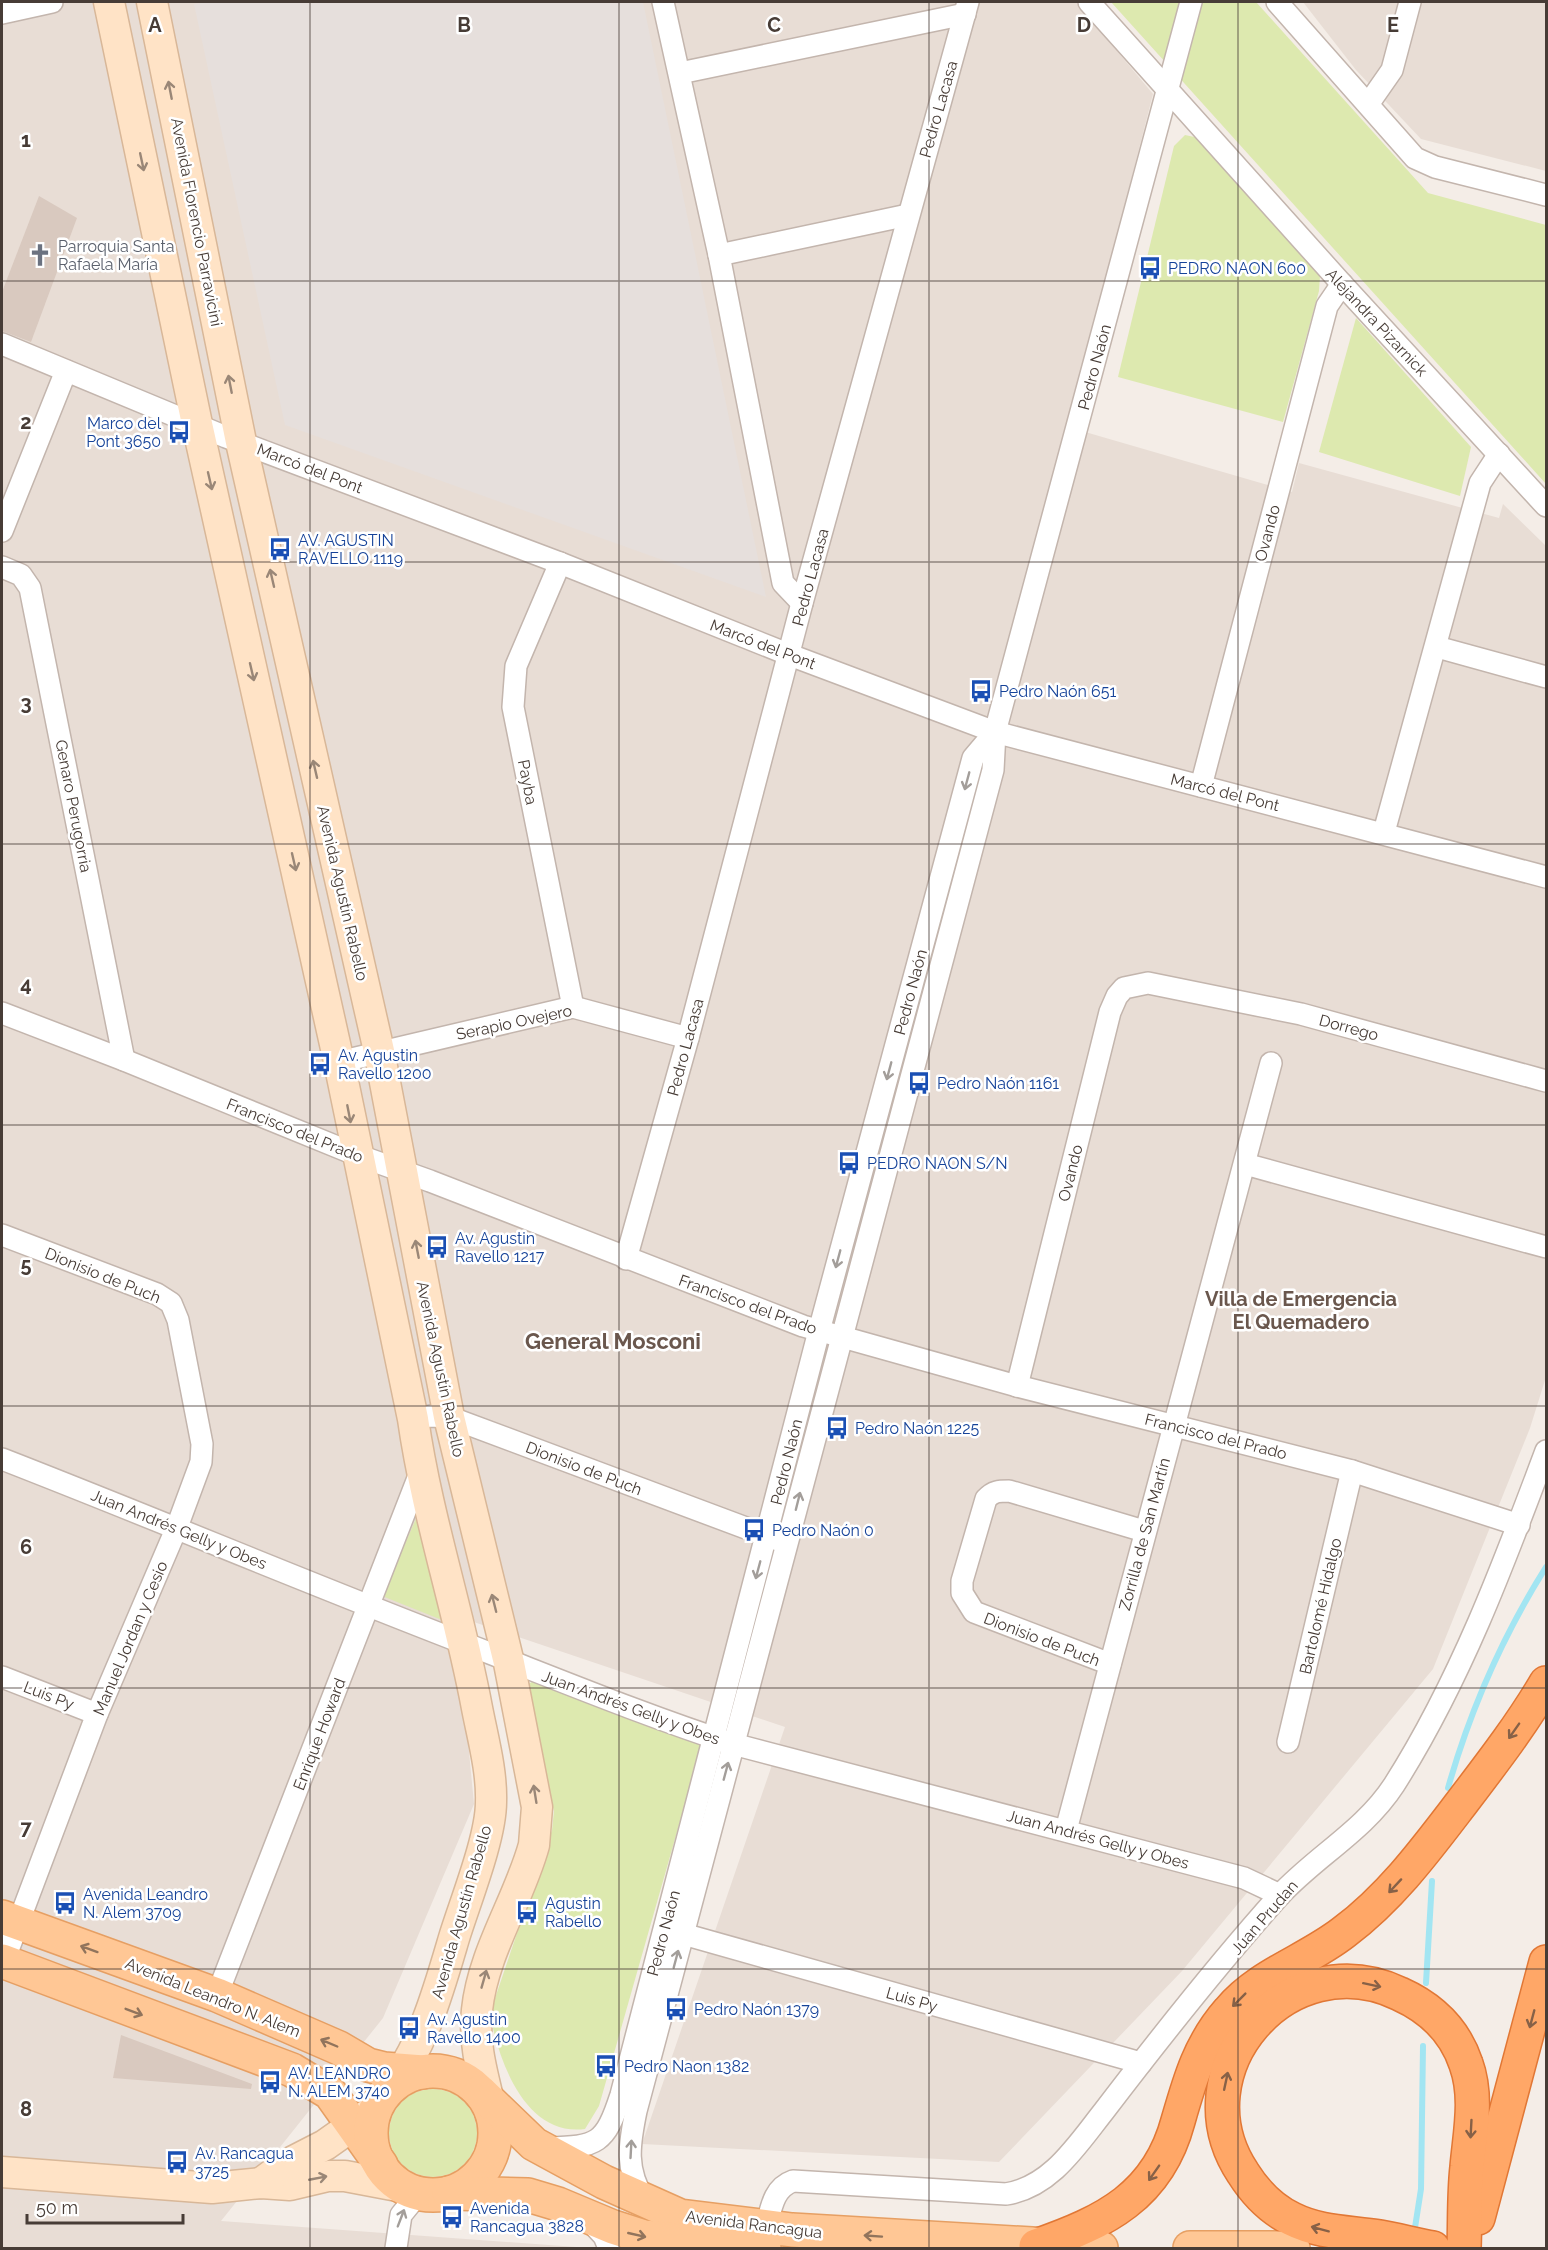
<svg xmlns="http://www.w3.org/2000/svg" width="1548" height="2250" font-family="Raleway,sans-serif">
<rect width="100%" height="100%" fill="#f4ede7"/>
<g fill="#e8ddd5">
<polygon points="2,2 1076,2 1153,94 1068,427 1292,492 1299,463 1499,518 1503,504 1546,546 1546,1377 1530,1428 1433,1669 1182,1971 999,2162 642,2144 785,1727 456,1616 474,1804 383,2018 221,2221 590,2248 2,2248"/>
<polygon points="1303,2 1546,2 1546,171 1421,139 1356,70"/>
</g>
<polygon fill="#e6dfdc" points="208,2 643,2 766,597 285,425 194,4"/>
<g fill="#dde9af">
<polygon points="1111,2 1256,2 1428,193 1546,225 1546,484"/>
<polygon points="1185,135 1199,138 1320,276 1319,291 1283,422 1118,377 1174,146"/>
<polygon points="1356,318 1471,447 1460,496 1319,452"/>
<polygon points="422,1505 447,1622 382,1596"/>
<path d="M534 1681 702 1744 599 2106 585 2129C525 2137 498 2060 490 2013L552 1830 554 1811 521 1692 526 1685Z"/>
<circle cx="433" cy="2133" r="44"/>
</g>
<g fill="none" stroke-linecap="round" stroke-linejoin="round">
<g stroke="#a2e5f2" stroke-width="6">
<path d="M1448 1788C1471 1707 1502 1637 1546 1567"/>
<polyline points="1426,1983 1432,1881"/>
<polyline points="1414,2234 1421,2189 1423,2046"/>
</g>
</g>
<g fill="#d9c9bf">
<polygon points="39,196 77,218 31,342 2,331 2,292"/>
<polygon points="121,2035 252,2084 251,2089 113,2078"/>
</g>
<g fill="none" stroke-linecap="round" stroke-linejoin="round">
<g stroke="#c3b5ad" stroke-width="24">
<g id="street">
<polyline points="663,2 719,255 783,583 802,603"/>
<polyline points="1089,2 1342,284 1546,506"/>
<polyline points="1277,2 1415,158 1435,167 1546,195"/>
<polyline points="2,13 52,2"/>
<polyline points="680,73 965,14"/>
<polyline points="1369,103 1392,70 1410,2"/>
<polyline points="719,255 908,215"/>
<polyline points="2,344 226,437 560,563 790,655 995,732 1546,877"/>
<polyline points="2,531 66,371"/>
<polyline points="560,563 516,666 513,707 573,1007"/>
<polyline points="2,567 21,575 30,588 124,1060"/>
<polyline points="1437,647 1546,677"/>
<polyline points="1201,786 1327,306 1342,284"/>
<polyline points="1384,832 1480,483 1499,454"/>
<polyline points="2,1013 124,1060 357,1155 430,1181 803,1326 1017,1386 1352,1471 1519,1525"/>
<polyline points="339,1062 573,1007 688,1038"/>
<polyline points="1245,1164 1546,1247"/>
<polyline points="2,1235 157,1294 171,1303 178,1320 202,1444 201,1462 177,1527 97,1714 2,1966"/>
<polyline points="626,1259 688,1038 802,603 968,2"/>
<polyline points="1017,1386 1110,1012 1117,996 1124,988 1148,983 1301,1014 1546,1081"/>
<polyline points="413,1419 431,1416 449,1417 778,1540"/>
<path d="M2 1459C164 1522 324 1590 487 1652 569 1684 650 1717 733 1744L1244 1878 1280 1895"/>
<path d="M1110 1664 974 1612 962 1593V1581L986 1499C993 1491 999 1491 1009 1491L1144 1531"/>
<polyline points="2,1677 97,1714"/>
<polyline points="1288,1742 1352,1471"/>
<polyline points="1066,1830 1271,1063"/>
<polyline points="683,1934 1141,2063"/>
<polyline points="217,1995 420,1473"/>
<path d="M547 2148C598 2147 605 2144 621 2095L819 1331 973 758 995 732"/>
<path d="M644 2200C625 2169 629 2145 636 2111L993 770 995 732 1191 2"/>
<polyline points="589,2220 604,2236 609,2248"/>
<path d="M766 2228C771 2209 773 2188 793 2181L1006 2194C1051 2187 1077 2145 1104 2111 1159 2039 1218 1964 1279 1896 1316 1856 1364 1831 1394 1785 1460 1681 1503 1566 1546 1451"/>
<polyline points="396,2248 401,2215 419,2193"/>
</g>
</g>
<g stroke="#d8b798" stroke-width="33">
<g id="secondary">
<path d="M109 2 197 424 339 1062 413 1419C427 1517 459 1611 477 1708 483 1739 492 1771 491 1802 491 1838 465 1902 454 1938 438 1992 424 2043 391 2088"/>
<path d="M152 2 241 442 379 1051 449 1417 509 1663 537 1807 534 1845C519 1900 483 1952 477 2010 473 2046 484 2079 492 2114"/>
<polyline points="2,2172 212,2188 261,2183 290,2185 328,2176 345,2176 403,2187"/>
<polyline points="261,2183 284,2166 325,2145 376,2109"/>
</g>
</g>
<g stroke="#e69f63" stroke-width="36">
<g id="primary">
<polyline points="2,1917 217,1995 339,2048 368,2065 384,2069 423,2072"/>
<polyline points="2,1961 292,2070 330,2093 381,2165"/>
<circle cx="433" cy="2133" r="62"/>
<polyline points="480,2092 534,2144 604,2182 680,2216 792,2230 1101,2248"/>
<polyline points="449,2193 528,2195 558,2204 613,2227 644,2237 764,2248"/>
<polyline points="1190,2248 1293,2248"/>
</g>
</g>
<g stroke="#e17735" stroke-width="36">
<g id="highway">
<polyline points="1478,2218 1546,1962"/>
<path d="M1036 2246C1105 2222 1158 2196 1178 2121 1190 2079 1200 2044 1229 2011 1260 1974 1307 1961 1344 1932 1392 1896 1427 1848 1463 1801 1492 1763 1522 1724 1546 1683"/>
<path d="M1433 2248C1415 2245 1398 2240 1380 2237 1349 2232 1320 2233 1292 2219 1271 2209 1255 2192 1243 2173 1175 2071 1288 1940 1400 1994 1431 2008 1455 2031 1466 2064 1478 2097 1470 2133 1467 2167 1464 2194 1465 2221 1464 2248"/>
</g>
</g>
<use href="#street" stroke="#fff" stroke-width="21"/>
<use href="#secondary" stroke="#ffe3c6" stroke-width="30"/>
<use href="#primary" stroke="#ffc795" stroke-width="33"/>
<use href="#highway" stroke="#ffa767" stroke-width="33"/>
</g>
<defs><path id="oneway-shaft" d="M-6 0H5M1.5-3L5.5 0L1.5 3" fill="none" stroke-width="1.6" stroke-linecap="round" stroke-linejoin="round" transform="scale(1.5)"/></defs>
<g stroke="#9a8777">
<use href="#oneway-shaft" transform="translate(170 90) rotate(-101)"/>
<use href="#oneway-shaft" transform="translate(142 162) rotate(78)"/>
<use href="#oneway-shaft" transform="translate(230 384) rotate(-101)"/>
<use href="#oneway-shaft" transform="translate(210 481) rotate(77)"/>
<use href="#oneway-shaft" transform="translate(272 578) rotate(-103)"/>
<use href="#oneway-shaft" transform="translate(252 672) rotate(77)"/>
<use href="#oneway-shaft" transform="translate(315 769) rotate(-103)"/>
<use href="#oneway-shaft" transform="translate(294 862) rotate(77)"/>
<use href="#oneway-shaft" transform="translate(349 1114) rotate(79)"/>
<use href="#oneway-shaft" transform="translate(417 1249) rotate(-101)"/>
<use href="#oneway-shaft" transform="translate(494 1603) rotate(-104)"/>
<use href="#oneway-shaft" transform="translate(535 1794) rotate(-99)"/>
<use href="#oneway-shaft" transform="translate(484 1979) rotate(-74)"/>
<use href="#oneway-shaft" transform="translate(318 2178) rotate(-11)"/>
</g>
<g stroke="#a39e9a">
<use href="#oneway-shaft" transform="translate(967 781) rotate(105)"/>
<use href="#oneway-shaft" transform="translate(889 1071) rotate(105)"/>
<use href="#oneway-shaft" transform="translate(838 1259) rotate(105)"/>
<use href="#oneway-shaft" transform="translate(798 1501) rotate(-76)"/>
<use href="#oneway-shaft" transform="translate(758 1570) rotate(105)"/>
<use href="#oneway-shaft" transform="translate(726 1771) rotate(-75)"/>
<use href="#oneway-shaft" transform="translate(676 1959) rotate(-75)"/>
<use href="#oneway-shaft" transform="translate(631 2149) rotate(-87)"/>
<use href="#oneway-shaft" transform="translate(401 2218) rotate(-69)"/>
</g>
<g stroke="#876147">
<use href="#oneway-shaft" transform="translate(1514 1731) rotate(125)"/>
<use href="#oneway-shaft" transform="translate(1395 1886) rotate(133)"/>
<use href="#oneway-shaft" transform="translate(1372 1985) rotate(12)"/>
<use href="#oneway-shaft" transform="translate(1239 2000) rotate(135)"/>
<use href="#oneway-shaft" transform="translate(1532 2019) rotate(105)"/>
<use href="#oneway-shaft" transform="translate(1226 2081) rotate(-78)"/>
<use href="#oneway-shaft" transform="translate(1471 2129) rotate(93)"/>
<use href="#oneway-shaft" transform="translate(1154 2173) rotate(125)"/>
<use href="#oneway-shaft" transform="translate(1320 2229) rotate(-165)"/>
</g>
<g stroke="#91745c">
<use href="#oneway-shaft" transform="translate(89 1949) rotate(-160)"/>
<use href="#oneway-shaft" transform="translate(134 2012) rotate(21)"/>
<use href="#oneway-shaft" transform="translate(329 2043) rotate(-157)"/>
<use href="#oneway-shaft" transform="translate(637 2235) rotate(13)"/>
<use href="#oneway-shaft" transform="translate(873 2236) rotate(-176)"/>
</g>
<path fill="none" stroke="#473c36" stroke-width="1.5" stroke-opacity="0.55" d="M310 2V2248M619 2V2248M929 2V2248M1238 2V2248M2 281H1546M2 562H1546M2 844H1546M2 1125H1546M2 1406H1546M2 1688H1546M2 1969H1546"/>
<defs>
<g id="church-bare" transform="scale(1.8)"><path d="M-1.2-6h2.4v3.5h3.3v2.4h-3.3V6h-2.4V-.1h-3.3v-2.4h3.3Z" fill="#6b7280" stroke="#fff" stroke-width="2.5" paint-order="stroke"/></g>
<g id="bus-bare" transform="scale(1.8)"><path d="M-5-6H5V4H4V6H2V4H-2V6H-4V4H-5ZM-3.5-4V0h7V-4ZM-3.5 1.2v1.5H-2V1.2ZM2 1.2v1.5H3.5V1.2Z" fill="#1a4fb4" stroke="#fff" stroke-width="2.5" paint-order="stroke"/></g>
</defs>
<g fill-rule="evenodd">
<use href="#church-bare" x="40" y="255"/>
<use href="#bus-bare" x="1150" y="268"/>
<use href="#bus-bare" x="179" y="432"/>
<use href="#bus-bare" x="280" y="549"/>
<use href="#bus-bare" x="981" y="691"/>
<use href="#bus-bare" x="320" y="1064"/>
<use href="#bus-bare" x="919" y="1083"/>
<use href="#bus-bare" x="849" y="1163"/>
<use href="#bus-bare" x="437" y="1247"/>
<use href="#bus-bare" x="837" y="1428"/>
<use href="#bus-bare" x="754" y="1530"/>
<use href="#bus-bare" x="65" y="1903"/>
<use href="#bus-bare" x="527" y="1912"/>
<use href="#bus-bare" x="676" y="2009"/>
<use href="#bus-bare" x="409" y="2028"/>
<use href="#bus-bare" x="606" y="2066"/>
<use href="#bus-bare" x="270" y="2082"/>
<use href="#bus-bare" x="177" y="2162"/>
<use href="#bus-bare" x="452" y="2217"/>
</g>
<g text-anchor="middle" stroke-width="5" stroke-linejoin="round" paint-order="stroke">
<g font-size="16" fill="#473c36" stroke="#fff">
<text transform="translate(938 109) rotate(-74)" y="6">Pedro Lacasa</text>
<text transform="translate(197 222) rotate(79)" y="6">Avenida Florencio Parravicini</text>
<text transform="translate(1377 322) rotate(47)" y="6">Alejandra Pizarnick</text>
<text transform="translate(1094 367) rotate(-75)" y="6">Pedro Naón</text>
<text transform="translate(310 468) rotate(21)" y="6">Marcó del Pont</text>
<text transform="translate(1267 533) rotate(-75)" y="6">Ovando</text>
<text transform="translate(810 577) rotate(-75)" y="6">Pedro Lacasa</text>
<text transform="translate(763 644) rotate(21)" y="6">Marcó del Pont</text>
<text transform="translate(528 782) rotate(79)" y="6">Payba</text>
<text transform="translate(1225 792) rotate(14)" y="6">Marcó del Pont</text>
<text transform="translate(74 806) rotate(79)" y="6">Genaro Perugorria</text>
<text transform="translate(343 893) rotate(77)" y="6">Avenida Agustín Rabello</text>
<text transform="translate(910 992) rotate(-75)" y="6">Pedro Naón</text>
<text transform="translate(514 1022) rotate(-12)" y="6">Serapio Ovejero</text>
<text transform="translate(1349 1027) rotate(15)" y="6">Dorrego</text>
<text transform="translate(685 1047) rotate(-75)" y="6">Pedro Lacasa</text>
<text transform="translate(295 1130) rotate(22)" y="6">Francisco del Prado</text>
<text transform="translate(1070 1173) rotate(-76)" y="6">Ovando</text>
<text transform="translate(103 1275) rotate(22)" y="6">Dionisio de Puch</text>
<text transform="translate(748 1304) rotate(20)" y="6">Francisco del Prado</text>
<text transform="translate(441 1369) rotate(78)" y="6">Avenida Agustín Rabello</text>
<text transform="translate(1216 1436) rotate(14)" y="6">Francisco del Prado</text>
<text transform="translate(786 1462) rotate(-76)" y="6">Pedro Naón</text>
<text transform="translate(584 1468) rotate(21)" y="6">Dionisio de Puch</text>
<text transform="translate(179 1529) rotate(22)" y="6">Juan Andrés Gelly y Obes</text>
<text transform="translate(1144 1534) rotate(-75)" y="6">Zorrilla de San Martín</text>
<text transform="translate(1320 1606) rotate(-77)" y="6">Bartolomé Hidalgo</text>
<text transform="translate(130 1638) rotate(-67)" y="6">Manuel Jordan y Cesio</text>
<text transform="translate(1042 1639) rotate(21)" y="6">Dionisio de Puch</text>
<text transform="translate(49 1695) rotate(21)" y="6">Luis Py</text>
<text transform="translate(631 1707) rotate(20)" y="6">Juan Andrés Gelly y Obes</text>
<text transform="translate(319 1734) rotate(-69)" y="6">Enrique Howard</text>
<text transform="translate(1098 1839) rotate(15)" y="6">Juan Andrés Gelly y Obes</text>
<text transform="translate(461 1912) rotate(-74)" y="6">Avenida Agustín Rabello</text>
<text transform="translate(1264 1917) rotate(-49)" y="6">Juan Prudan</text>
<text transform="translate(663 1933) rotate(-75)" y="6">Pedro Naón</text>
<text transform="translate(213 1997) rotate(22)" y="6">Avenida Leandro N. Alem</text>
<text transform="translate(912 1999) rotate(16)" y="6">Luis Py</text>
<text transform="translate(754 2224) rotate(7)" y="6">Avenida Rancagua</text>
</g>
<g font-size="16" fill="#5b616d" stroke="#fff" text-anchor="start">
<text x="58" y="252">Parroquia Santa<tspan x="58" dy="18">Rafaela María</tspan></text>
</g>
<g font-size="16" fill="#164399" stroke="#fff" text-anchor="start">
<text x="1168" y="274">PEDRO NAON 600</text>
<text x="161" y="429" text-anchor="end">Marco del<tspan x="161" dy="18">Pont 3650</tspan></text>
<text x="298" y="546">AV. AGUSTIN<tspan x="298" dy="18">RAVELLO 1119</tspan></text>
<text x="999" y="697">Pedro Naón 651</text>
<text x="338" y="1061">Av. Agustin<tspan x="338" dy="18">Ravello 1200</tspan></text>
<text x="937" y="1089">Pedro Naón 1161</text>
<text x="867" y="1169">PEDRO NAON S/N</text>
<text x="455" y="1244">Av. Agustin<tspan x="455" dy="18">Ravello 1217</tspan></text>
<text x="855" y="1434">Pedro Naón 1225</text>
<text x="772" y="1536">Pedro Naón 0</text>
<text x="83" y="1900">Avenida Leandro<tspan x="83" dy="18">N. Alem 3709</tspan></text>
<text x="545" y="1909">Agustin<tspan x="545" dy="18">Rabello</tspan></text>
<text x="694" y="2015">Pedro Naón 1379</text>
<text x="427" y="2025">Av. Agustin<tspan x="427" dy="18">Ravello 1400</tspan></text>
<text x="624" y="2072">Pedro Naon 1382</text>
<text x="288" y="2079">AV. LEANDRO<tspan x="288" dy="18">N. ALEM 3740</tspan></text>
<text x="195" y="2159">Av. Rancagua<tspan x="195" dy="18">3725</tspan></text>
<text x="470" y="2214">Avenida<tspan x="470" dy="18">Rancagua 3828</tspan></text>
</g>
<g font-size="20" font-weight="bold" fill="#6a574d" stroke="#fff">
<text x="1301" y="1306">Villa de Emergencia<tspan x="1301" dy="23">El Quemadero</tspan></text>
</g>
<g font-size="22" font-weight="bold" fill="#6a574d" stroke="#fff">
<text x="613" y="1349">General Mosconi</text>
</g>
</g>
<g font-size="20" text-anchor="middle" font-weight="bold" fill="#473c36" stroke="#fff" stroke-width="5" stroke-linejoin="round" paint-order="stroke">
<text x="155" y="32">A</text>
<text x="464" y="32">B</text>
<text x="774" y="32">C</text>
<text x="1084" y="32">D</text>
<text x="1393" y="32">E</text>
<text x="26" y="147">1</text>
<text x="26" y="429">2</text>
<text x="26" y="710">3</text>
<text x="26" y="991">4</text>
<text x="26" y="1272">5</text>
<text x="26" y="1554">6</text>
<text x="26" y="1835">7</text>
<text x="26" y="2116">8</text>
</g>
<rect width="1548" height="2250" fill="none" stroke="#473c36" stroke-width="6"/>
<path d="M27 2214v9h156v-9" fill="none" stroke="#473c36" stroke-width="3"/>
<text x="36" y="2214" font-size="18" fill="#473c36" stroke="#ffffff" stroke-width="4.5" paint-order="stroke">50 m</text>
</svg>
